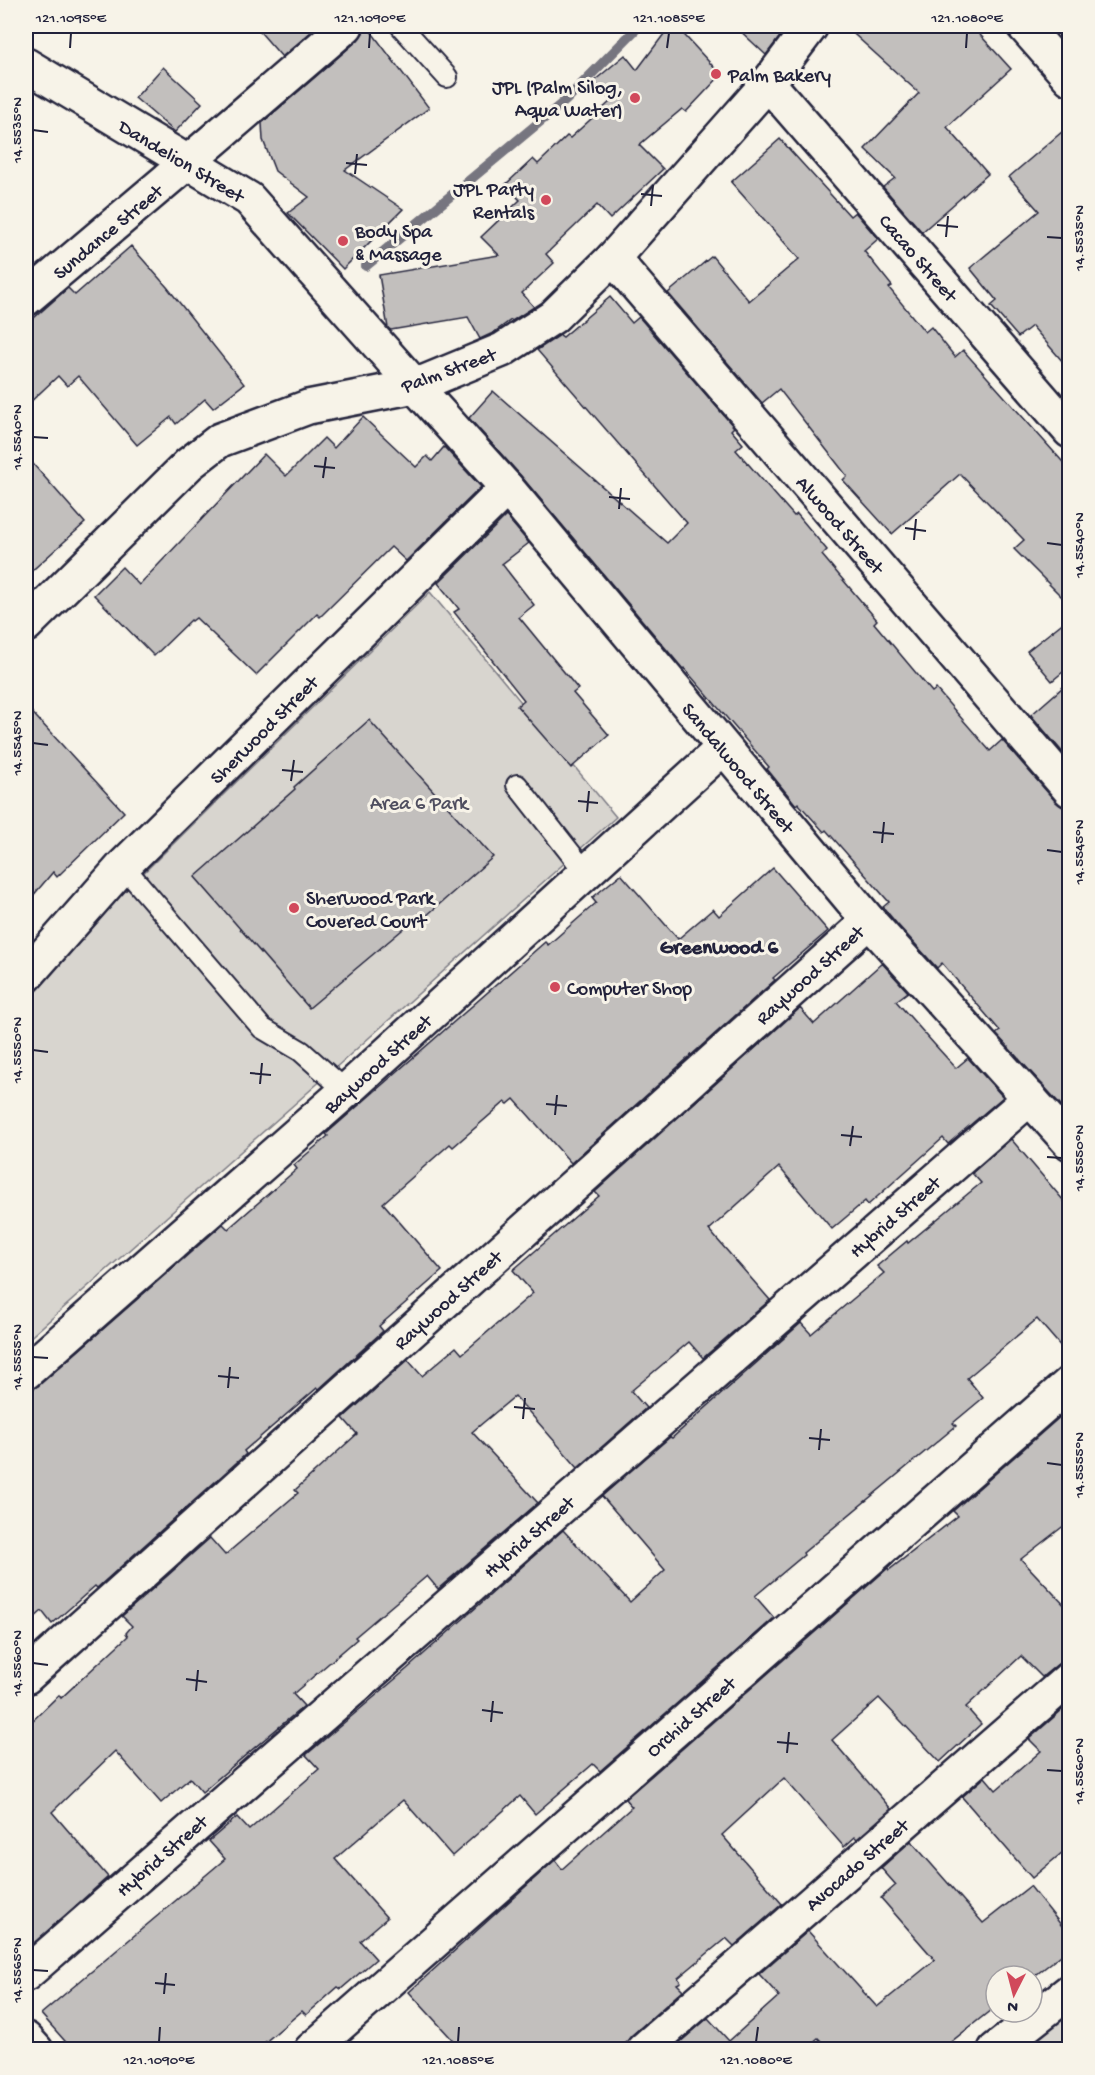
<svg xmlns="http://www.w3.org/2000/svg" width="1095" height="2075" font-family="'Gochi Hand',sans-serif">
<rect width="100%" height="100%" fill="#f7f3e8"/>
<filter id="ink" filterUnits="userSpaceOnUse"><feTurbulence type="fractalNoise" baseFrequency=".0167" numOctaves="2"/><feDisplacementMap in="SourceGraphic" scale="12" xChannelSelector="R" yChannelSelector="G"/><feConvolveMatrix kernelMatrix="1 2 1 2 8 2 1 2 1" color-interpolation-filters="sRGB"/></filter>
<g filter="url(#ink)">
<g fill="#d8d5cf" stroke="#7d7c85" stroke-width="1.5">
<polygon points="430,592 616,817 324,1078 26,1341 26,1004 117,899"/>
<polygon points="1069,2007 1069,2049 1015,2049"/>
</g>
<g fill="none" stroke-linecap="round" stroke-linejoin="round">
<polyline stroke="#76747f" stroke-width="10" points="366,266 565,101 639,26"/>
</g>
<g fill="#c2bfbd" stroke="#22223b" stroke-width="1.5">
<polygon points="255,26 318,26 282,57"/>
<polygon points="364,26 367,26 429,108 345,170 403,209 343,269 288,213 309,197 275,171 263,140 262,123 358,40 363,33"/>
<polygon points="670,26 676,26 721,75 686,112 682,109 639,145 663,169 610,219 597,205 546,254 554,263 522,293 534,307 512,321 511,320 493,333 480,339 468,317 391,330 388,328 379,275 499,255 481,237 520,200 505,185 533,159 538,164 567,136 570,138 611,101 594,81 625,55 637,70"/>
<polygon points="735,26 788,26 766,55"/>
<polygon points="845,26 972,26 1011,69 947,127 988,174 922,232 883,187 895,178 865,149 919,93"/>
<polygon points="163,67 202,103 175,132 135,98"/>
<polygon points="1070,125 1070,370 1032,326 1018,337 991,306 997,301 970,268 1039,211 1009,177"/>
<polygon points="780,139 850,216 855,212 878,239 864,251 892,286 889,288 925,332 931,327 955,357 963,350 1070,470 1070,605 1014,549 1024,540 960,474 892,534 843,480 847,476 779,389 762,403 668,293 712,256 749,301 799,259 731,182"/>
<polygon points="131,246 167,287 244,384 213,408 205,399 176,424 171,417 137,445 78,376 67,386 58,376 26,406 26,325 68,288 75,295"/>
<polygon points="610,297 632,323 639,317 734,427 731,430 743,444 736,450 794,516 797,514 827,550 822,555 877,620 874,623 932,692 936,689 990,751 1002,740 1056,802 1063,807 1070,808 1070,1115 996,1034 1000,1031 942,963 937,968 897,924 883,907 889,902 826,830 824,832 798,803 796,805 767,769 769,767 684,668 683,669 521,476 469,418 493,391 667,543 687,523 537,350 560,335 563,337"/>
<polygon points="363,417 416,467 427,456 432,461 444,447 481,487 406,561 391,547 320,617 317,614 256,675 196,618 192,621 191,620 154,656 94,595 122,567 139,585 264,454 286,476 324,438 334,448"/>
<polygon points="26,456 85,523 26,576"/>
<polygon points="506,516 529,543 502,564 534,605 519,617 578,689 573,693 609,735 571,768 517,706 524,700 454,612 459,609 438,583"/>
<polygon points="1070,617 1070,666 1052,681 1027,651"/>
<polygon points="1070,681 1070,761 1031,715"/>
<polygon points="26,706 124,812 57,877 53,872 26,904"/>
<polygon points="369,720 493,857 417,924 414,920 309,1008 195,877 295,789 294,787"/>
<polygon points="773,868 828,931 773,978 775,980 571,1163 514,1099 508,1104 505,1102 453,1147 450,1144 383,1203 442,1271 379,1326 383,1331 318,1390 317,1388 244,1451 246,1454 97,1588 95,1586 52,1624 42,1611 26,1625 26,1390 38,1386 223,1224 228,1229 297,1169 294,1165 328,1136 326,1134 545,942 548,945 596,903 592,898 621,874 678,939 713,909 719,916"/>
<polygon points="882,963 908,992 896,1001 935,1045 956,1068 968,1058 1003,1097 948,1144 943,1138 868,1205 865,1201 832,1229 779,1167 709,1230 770,1300 703,1358 689,1342 631,1391 646,1408 578,1468 515,1396 472,1432 538,1503 438,1589 427,1576 355,1637 357,1639 293,1694 304,1706 202,1792 190,1778 161,1803 115,1751 52,1812 108,1877 26,1950 26,1727 59,1695 61,1698 128,1636 126,1633 132,1626 122,1616 210,1538 225,1555 298,1493 295,1490 357,1434 343,1418 408,1360 422,1376 456,1347 462,1354 533,1293 513,1270 599,1196 595,1192 800,1008 814,1024"/>
<polygon points="1011,1139 1070,1208 1070,1357 1037,1319 967,1378 983,1398 953,1423 956,1426 803,1553 804,1555 755,1596 774,1618 600,1771 593,1764 535,1814 520,1796 452,1856 403,1800 335,1859 387,1918 360,1941 376,1959 341,1989 338,1987 306,2015 302,2011 257,2049 72,2049 41,2014 225,1859 209,1841 237,1817 249,1830 319,1769 306,1755 407,1669 563,1530 630,1602 665,1570 602,1496 670,1437 672,1438 801,1323 811,1334 884,1273 877,1266 907,1241 908,1243 981,1183 972,1173"/>
<polygon points="1070,1408 1070,1521 1021,1559 1070,1611 1070,1660 1058,1664 1042,1677 1021,1656 966,1707 981,1724 940,1762 879,1698 832,1740 891,1809 857,1839 855,1837 844,1847 784,1778 722,1835 782,1904 734,1946 726,1938 678,1978 681,1982 677,1984 683,1990 631,2036 626,2043 625,2049 461,2049 409,1992 555,1860 562,1869 632,1807 625,1799 888,1568 889,1570 958,1516 953,1511"/>
<polygon points="1070,1703 1070,1846 1032,1878 962,1797 985,1777 996,1790 1041,1751 1029,1739"/>
<polygon points="911,1841 983,1923 1030,1886 1070,1936 1070,1948 1032,1978 1032,1976 996,1976 996,2006 942,2049 829,2049 818,2038 805,2049 672,2049 708,2018 729,2041 779,1996 759,1974 808,1931 877,2007 935,1960 881,1898 896,1885 881,1868"/>
</g>
<g fill="none" stroke-linecap="round" stroke-linejoin="round">
<g stroke="#22223b" stroke-width="24">
<g id="lane">
<polyline points="401,26 447,77"/>
<polyline points="517,785 586,873"/>
<polyline points="123,866 262,1028 301,1051 346,1091"/>
</g>
</g>
<g stroke="#22223b" stroke-width="38">
<g id="street">
<polyline points="1024,26 1070,78"/>
<polyline points="768,83 1070,431"/>
<polyline points="613,258 1070,790"/>
<polyline points="26,299 188,162 346,26"/>
<polyline points="26,625 189,464 220,440 308,407 415,386 507,488 869,921 1070,1143"/>
<polyline points="26,976 123,866 507,488"/>
<polyline points="26,1372 346,1091 723,748"/>
<polyline points="26,1677 869,921"/>
<polyline points="26,1974 1030,1098"/>
<polyline points="26,2039 36,2050"/>
<polyline points="311,2050 1070,1383"/>
<polyline points="643,2050 1070,1678"/>
<polyline points="995,2050 1070,1991"/>
</g>
</g>
<g stroke="#22223b" stroke-width="38">
<polyline id="secondary" points="26,65 249,199 415,386 502,350 553,317 613,258 768,83 811,26"/>
</g>
<use href="#lane" stroke="#f7f3e8" stroke-width="20"/>
<use href="#street" stroke="#f7f3e8" stroke-width="33"/>
<use href="#secondary" stroke="#f7f3e8" stroke-width="33"/>
</g>
</g>
<path fill="none" stroke="#22223b" stroke-width="2" d="M70 48 71 33M369 48 370 33M667 48 669 33M966 48 967 33M33 130 48 132M346 163 367 165M355 174 357 154M641 194 662 196M651 206 653 185M937 225 958 227M946 237 948 216M1047 237 1062 238M33 437 48 438M314 466 335 468M323 478 326 457M609 497 630 499M619 509 621 488M905 528 926 531M914 540 916 519M1047 543 1062 545M33 743 48 745M282 770 303 772M291 781 294 760M578 801 598 803M587 812 589 791M873 832 894 834M882 843 884 822M1047 850 1062 852M33 1050 48 1052M250 1073 271 1075M260 1084 262 1063M546 1104 567 1106M555 1115 557 1095M841 1135 862 1137M850 1146 853 1126M1047 1157 1062 1158M33 1357 48 1358M218 1376 239 1378M228 1388 230 1367M514 1407 535 1409M523 1419 525 1398M809 1438 830 1440M819 1450 821 1429M1047 1463 1062 1465M33 1663 48 1665M186 1679 207 1682M196 1691 198 1670M482 1710 503 1713M491 1722 493 1701M777 1742 798 1744M787 1753 789 1732M1047 1770 1062 1771M33 1970 48 1971M155 1983 175 1985M164 1994 166 1973M159 2042 160 2027M458 2042 459 2027M756 2042 758 2027"/>
<g fill="#d1495b" stroke="#f7f3e8" stroke-width="2">
<circle cx="716" cy="74" r="6"/>
<circle cx="635" cy="98" r="6"/>
<circle cx="546" cy="200" r="6"/>
<circle cx="343" cy="241" r="6"/>
<circle cx="294" cy="908" r="6"/>
<circle cx="555" cy="987" r="6"/>
</g>
<g text-anchor="middle" stroke-width="6" stroke-linejoin="round" paint-order="stroke">
<g font-size="20" fill="#22223b" stroke="#f7f3e8" text-anchor="start">
<text x="728" y="81">Palm Bakery</text>
<text x="623" y="93" text-anchor="end">JPL (Palm Silog,<tspan x="623" dy="23">Aqua Water)</tspan></text>
<text x="534" y="195" text-anchor="end">JPL Party<tspan x="534" dy="23">Rentals</tspan></text>
<text x="355" y="237">Body Spa<tspan x="355" dy="23">&amp; Massage</tspan></text>
<text x="306" y="904">Sherwood Park<tspan x="306" dy="23">Covered Court</tspan></text>
<text x="567" y="994">Computer Shop</text>
</g>
<g font-size="20" fill="#22223b" stroke="#f7f3e8">
<text transform="translate(182 160) rotate(31)" y="7">Dandelion Street</text>
<text transform="translate(107 231) rotate(-40)" y="7">Sundance Street</text>
<text transform="translate(919 257) rotate(49)" y="7">Cacao Street</text>
<text transform="translate(448 369) rotate(-20)" y="7">Palm Street</text>
<text transform="translate(841 524) rotate(49)" y="7">Alwood Street</text>
<text transform="translate(263 729) rotate(-45)" y="7">Sherwood Street</text>
<text transform="translate(739 767) rotate(50)" y="7">Sandalwood Street</text>
<text transform="translate(809 974) rotate(-42)" y="7">Raywood Street</text>
<text transform="translate(377 1063) rotate(-42)" y="7">Baywood Street</text>
<text transform="translate(894 1216) rotate(-41)" y="7">Hybrid Street</text>
<text transform="translate(447 1299) rotate(-42)" y="7">Raywood Street</text>
<text transform="translate(528 1536) rotate(-41)" y="7">Hybrid Street</text>
<text transform="translate(690 1716) rotate(-41)" y="7">Orchid Street</text>
<text transform="translate(161 1855) rotate(-41)" y="7">Hybrid Street</text>
<text transform="translate(856 1864) rotate(-41)" y="7">Avocado Street</text>
</g>
<g font-size="20" fill="#504f60" stroke="#f7f3e8">
<text x="419" y="809">Area 6 Park</text>
</g>
<g font-size="21" font-weight="bold" fill="#22223b" stroke="#f7f3e8">
<text x="719" y="953">Greenwood 6</text>
</g>
</g>
<rect width="1095" height="2075" fill="none" stroke="#f7f3e8" stroke-width="66"/>
<g transform="translate(1014 1994) rotate(186)"><circle r="28" fill="#f7f3e8" stroke="#a29fa3" stroke-width="1.5"/>
<path d="M0-4.5L10 22L0 15L-10 22Z" fill="#d1495b"/>
<text y="-9" font-size="16" font-weight="bold" text-anchor="middle" fill="#22223b">N</text>
</g>
<rect x="33" y="33" width="1029" height="2009" fill="none" stroke="#22223b" stroke-width="2"/>
<g font-size="15" text-anchor="middle" fill="#22223b">
<text x="71" y="22">121.1095°E</text>
<text x="370" y="22">121.1090°E</text>
<text x="669" y="22">121.1085°E</text>
<text x="967" y="22">121.1080°E</text>
<text transform="translate(16 130) rotate(-90)" y="5">14.5535°N</text>
<text transform="translate(1078 238) rotate(-90)" y="5">14.5535°N</text>
<text transform="translate(16 437) rotate(-90)" y="5">14.5540°N</text>
<text transform="translate(1078 545) rotate(-90)" y="5">14.5540°N</text>
<text transform="translate(16 743) rotate(-90)" y="5">14.5545°N</text>
<text transform="translate(1078 852) rotate(-90)" y="5">14.5545°N</text>
<text transform="translate(16 1050) rotate(-90)" y="5">14.5550°N</text>
<text transform="translate(1078 1158) rotate(-90)" y="5">14.5550°N</text>
<text transform="translate(16 1357) rotate(-90)" y="5">14.5555°N</text>
<text transform="translate(1078 1465) rotate(-90)" y="5">14.5555°N</text>
<text transform="translate(16 1663) rotate(-90)" y="5">14.5560°N</text>
<text transform="translate(1078 1771) rotate(-90)" y="5">14.5560°N</text>
<text transform="translate(16 1970) rotate(-90)" y="5">14.5565°N</text>
<text x="159" y="2064">121.1090°E</text>
<text x="458" y="2064">121.1085°E</text>
<text x="756" y="2064">121.1080°E</text>
</g>
</svg>
